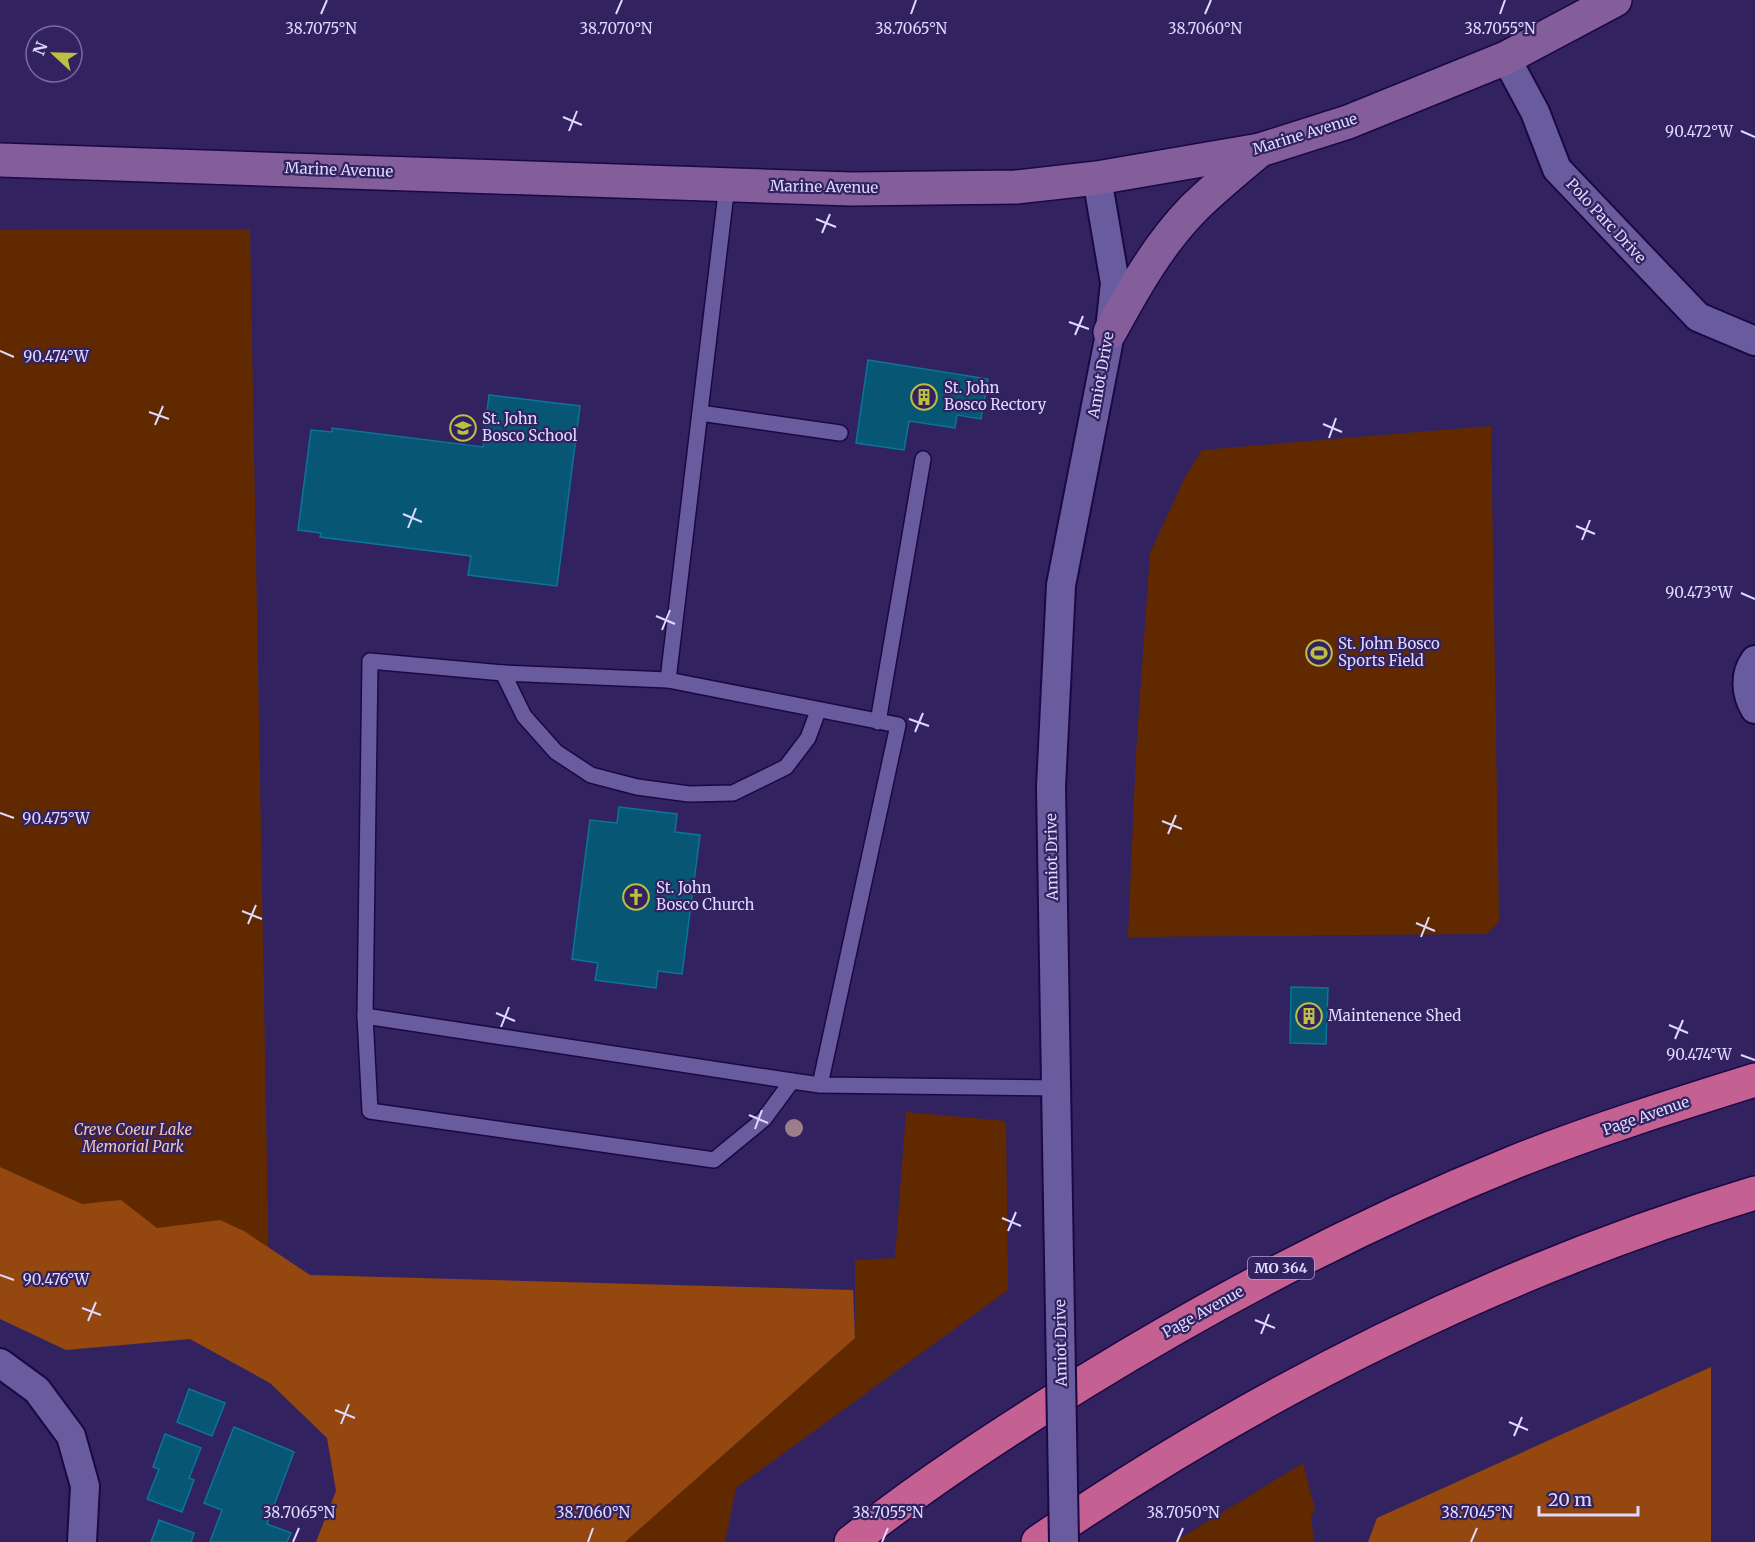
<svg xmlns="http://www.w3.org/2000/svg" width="1755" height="1542" font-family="Merriweather,serif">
<rect width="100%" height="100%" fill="#322360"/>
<g fill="#612900">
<polygon points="250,229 269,1275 0,1269 0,230"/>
<polygon points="1491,426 1499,922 1487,934 1128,937 1136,753 1150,553 1185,477 1202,450"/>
<polygon points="906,1112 1006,1121 1008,1290 736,1488 725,1542 625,1542 855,1338 855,1260 895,1258"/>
<polygon points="1303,1463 1315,1509 1311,1517 1314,1542 1174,1542"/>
</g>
<g fill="#94470f">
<polygon points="0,1167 82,1204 121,1200 157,1228 220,1220 244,1231 310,1275 853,1290 855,1338 625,1542 316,1542 336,1491 327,1438 270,1383 190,1339 66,1350 0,1319"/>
<polygon points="1711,1367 1711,1542 1368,1542 1377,1518"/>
</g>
<g fill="#075673" stroke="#0a759b" stroke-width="1.5">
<polygon points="868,360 988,379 981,419 957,415 955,428 909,421 904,450 856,443"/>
<polygon points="489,395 580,406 557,586 468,575 471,556 320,537 321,533 298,530 311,430 332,432 332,428 483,447"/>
<polygon points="619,807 677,814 675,832 700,835 682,974 658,971 656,988 595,980 598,963 572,959 590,820 617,823"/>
<polygon points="1291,987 1328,988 1326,1044 1290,1043"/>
<polygon points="189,1389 225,1403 212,1436 177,1422"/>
<polygon points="234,1427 294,1452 267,1524 291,1533 287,1542 210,1542 222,1510 204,1503"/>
<polygon points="165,1434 201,1448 189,1478 194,1480 182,1512 147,1499 159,1469 153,1467"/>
<polygon points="159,1520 194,1533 191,1542 151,1542"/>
</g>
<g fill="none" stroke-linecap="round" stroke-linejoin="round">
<g stroke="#1b0743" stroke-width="18">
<g id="lane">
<polyline points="727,185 668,680 898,725 820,1085 1057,1088"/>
<polyline points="700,413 840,433"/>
<polyline points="503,673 370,661 365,1016 370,1111 714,1160 764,1119 792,1081 820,1085"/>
<polyline points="668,680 503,673 524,716 556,752 591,775 637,787 689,794 733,793 786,767 808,738 818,711"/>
<polyline points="878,722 923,459"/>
<polyline points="365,1016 792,1081"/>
</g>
</g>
<g stroke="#1b0743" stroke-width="32">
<g id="street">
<polyline points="1506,58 1535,112 1557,169 1698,317 1755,341"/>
<path d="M1755 660C1744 675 1746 694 1755 709"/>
<polyline points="1059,1261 1051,787 1061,585 1109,339 1115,283 1097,178"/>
<polyline points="0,1363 37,1390 71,1436 85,1486 82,1542"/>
</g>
</g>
<g stroke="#1b0743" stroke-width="36">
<g id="secondary">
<polyline points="0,160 851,189 1016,187 1097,178 1260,150 1348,122 1506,58 1615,0"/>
<path d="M1110 332C1134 288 1158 245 1193 209 1214 188 1238 169 1260 150"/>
</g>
</g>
<g stroke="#1b0743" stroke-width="36">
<g id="highway">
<path d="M851 1542C925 1483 1004 1432 1084 1382 1222 1297 1366 1222 1517 1161 1595 1130 1675 1105 1755 1080"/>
<path d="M1038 1542C1257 1392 1500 1270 1755 1193"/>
</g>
</g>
<use href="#lane" stroke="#685c9e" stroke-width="15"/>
<use href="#street" stroke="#685c9e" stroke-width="28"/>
<use href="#secondary" stroke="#845d9b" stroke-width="33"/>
<use href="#highway" stroke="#c56093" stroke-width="33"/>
<g stroke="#1b0743" stroke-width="32" stroke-linecap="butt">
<polyline id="street-bridge" points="1059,1261 1064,1542"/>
</g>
<use href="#street-bridge" stroke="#685c9e" stroke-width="28"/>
</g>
<circle fill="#9c7d8b" cx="794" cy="1128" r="9"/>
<path fill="none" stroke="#ddd9ff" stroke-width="2" d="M321 14 327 0M616 14 622 0M911 14 916 0M1205 14 1211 0M1500 14 1505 0M563 117 582 125M569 131 577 111M1741 131 1755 137M816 219 836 227M822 233 830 214M1069 322 1089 329M1075 335 1083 316M0 351 14 357M149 412 169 419M1323 424 1342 432M155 425 163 406M1329 438 1336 418M403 514 422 522M1576 526 1595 534M408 528 416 508M1582 540 1590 520M1741 593 1755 599M656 616 675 624M662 630 670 610M909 719 929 726M915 732 923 713M0 813 14 818M1162 821 1182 829M1168 834 1176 815M242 911 262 919M1416 923 1435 931M248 924 256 905M1421 937 1429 917M496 1013 515 1021M1669 1025 1688 1033M501 1027 509 1007M1675 1039 1683 1020M1741 1055 1755 1060M749 1115 768 1123M755 1129 762 1110M1002 1218 1021 1226M1008 1231 1016 1212M0 1275 14 1280M82 1308 101 1315M1255 1320 1275 1328M88 1321 96 1302M1261 1334 1269 1314M335 1410 355 1418M1509 1422 1528 1430M341 1424 349 1404M1514 1436 1522 1417M293 1542 299 1528M588 1542 593 1528M882 1542 888 1528M1177 1542 1183 1528M1471 1542 1477 1528"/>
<defs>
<g id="building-ring" transform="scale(1.35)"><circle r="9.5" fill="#322360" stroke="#bdbf43" stroke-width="1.5"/><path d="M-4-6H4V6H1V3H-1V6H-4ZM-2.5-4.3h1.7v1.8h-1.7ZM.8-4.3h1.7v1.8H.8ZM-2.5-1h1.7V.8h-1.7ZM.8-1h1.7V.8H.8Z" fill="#bdbf43"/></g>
<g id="school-ring" transform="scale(1.35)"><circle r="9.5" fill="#322360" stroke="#bdbf43" stroke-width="1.5"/><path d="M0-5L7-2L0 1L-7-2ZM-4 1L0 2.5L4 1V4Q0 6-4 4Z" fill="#bdbf43"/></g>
<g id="stadium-ring" transform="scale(1.35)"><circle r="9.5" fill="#322360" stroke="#bdbf43" stroke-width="1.5"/><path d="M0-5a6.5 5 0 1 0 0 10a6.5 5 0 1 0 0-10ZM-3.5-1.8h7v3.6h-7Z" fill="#bdbf43"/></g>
<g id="church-ring" transform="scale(1.35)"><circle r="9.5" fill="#322360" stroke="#bdbf43" stroke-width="1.5"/><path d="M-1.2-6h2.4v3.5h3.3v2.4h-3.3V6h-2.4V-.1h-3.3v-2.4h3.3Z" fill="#bdbf43"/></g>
</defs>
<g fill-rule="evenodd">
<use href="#building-ring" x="924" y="397"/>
<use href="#school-ring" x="463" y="428"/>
<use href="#stadium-ring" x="1319" y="653"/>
<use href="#church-ring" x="636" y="897"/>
<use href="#building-ring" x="1309" y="1016"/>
</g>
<g text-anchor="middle" stroke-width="4.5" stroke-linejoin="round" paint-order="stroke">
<rect fill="#322360" stroke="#aaa2cf" stroke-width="1.5" x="1248" y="1257" width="66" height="22" rx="4.5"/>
<g font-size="14" font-weight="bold" fill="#ddd9ff">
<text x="1281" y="1273">MO 364</text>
</g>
<g font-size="15" fill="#ddd9ff" stroke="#322360">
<text transform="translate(1305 134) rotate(-17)" y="5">Marine Avenue</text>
<text transform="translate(339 170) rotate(2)" y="5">Marine Avenue</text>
<text transform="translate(824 187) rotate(1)" y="5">Marine Avenue</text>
<text transform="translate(1606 221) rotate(47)" y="5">Polo Parc Drive</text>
<text transform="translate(1101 375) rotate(-80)" y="5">Amiot Drive</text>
<text transform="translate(1052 857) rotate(-91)" y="5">Amiot Drive</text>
<text transform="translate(1646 1116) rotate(-19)" y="5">Page Avenue</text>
<text transform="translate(1203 1312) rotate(-29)" y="5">Page Avenue</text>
<text transform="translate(1061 1343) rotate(-91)" y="5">Amiot Drive</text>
</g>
<g font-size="15" fill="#ddd9ff" stroke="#322360" text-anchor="start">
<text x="944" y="393">St. John<tspan x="944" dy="17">Bosco Rectory</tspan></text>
<text x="482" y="424">St. John<tspan x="482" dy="17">Bosco School</tspan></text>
<text x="1338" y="649">St. John Bosco<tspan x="1338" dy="17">Sports Field</tspan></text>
<text x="656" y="893">St. John<tspan x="656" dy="17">Bosco Church</tspan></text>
<text x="1328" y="1021">Maintenence Shed</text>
</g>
<g font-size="15" font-style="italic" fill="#f2c6ae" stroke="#322360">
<text x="133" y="1135">Creve Coeur Lake<tspan x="133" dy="17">Memorial Park</tspan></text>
</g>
</g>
<g font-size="15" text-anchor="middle" fill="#ddd9ff" stroke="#322360" stroke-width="4.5" stroke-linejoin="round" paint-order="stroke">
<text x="321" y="34">38.7075°N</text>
<text x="616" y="34">38.7070°N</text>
<text x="911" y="34">38.7065°N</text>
<text x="1205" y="34">38.7060°N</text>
<text x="1500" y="34">38.7055°N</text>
<text x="1699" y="137">90.472°W</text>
<text x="56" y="362">90.474°W</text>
<text x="1699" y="598">90.473°W</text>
<text x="56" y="824">90.475°W</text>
<text x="1699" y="1060">90.474°W</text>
<text x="56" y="1285">90.476°W</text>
<text x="299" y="1518">38.7065°N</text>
<text x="593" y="1518">38.7060°N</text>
<text x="888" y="1518">38.7055°N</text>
<text x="1183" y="1518">38.7050°N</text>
<text x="1477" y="1518">38.7045°N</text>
</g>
<g transform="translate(54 54) rotate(292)"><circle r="28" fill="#322360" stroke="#766ca0" stroke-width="1.5"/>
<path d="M0-4.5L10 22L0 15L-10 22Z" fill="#bdbf43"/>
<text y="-9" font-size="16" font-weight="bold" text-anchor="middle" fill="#ddd9ff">N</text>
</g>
<path d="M1539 1506v9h99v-9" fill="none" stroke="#ddd9ff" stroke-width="3"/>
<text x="1548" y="1506" font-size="18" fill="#ddd9ff" stroke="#322360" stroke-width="4.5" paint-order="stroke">20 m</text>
</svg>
